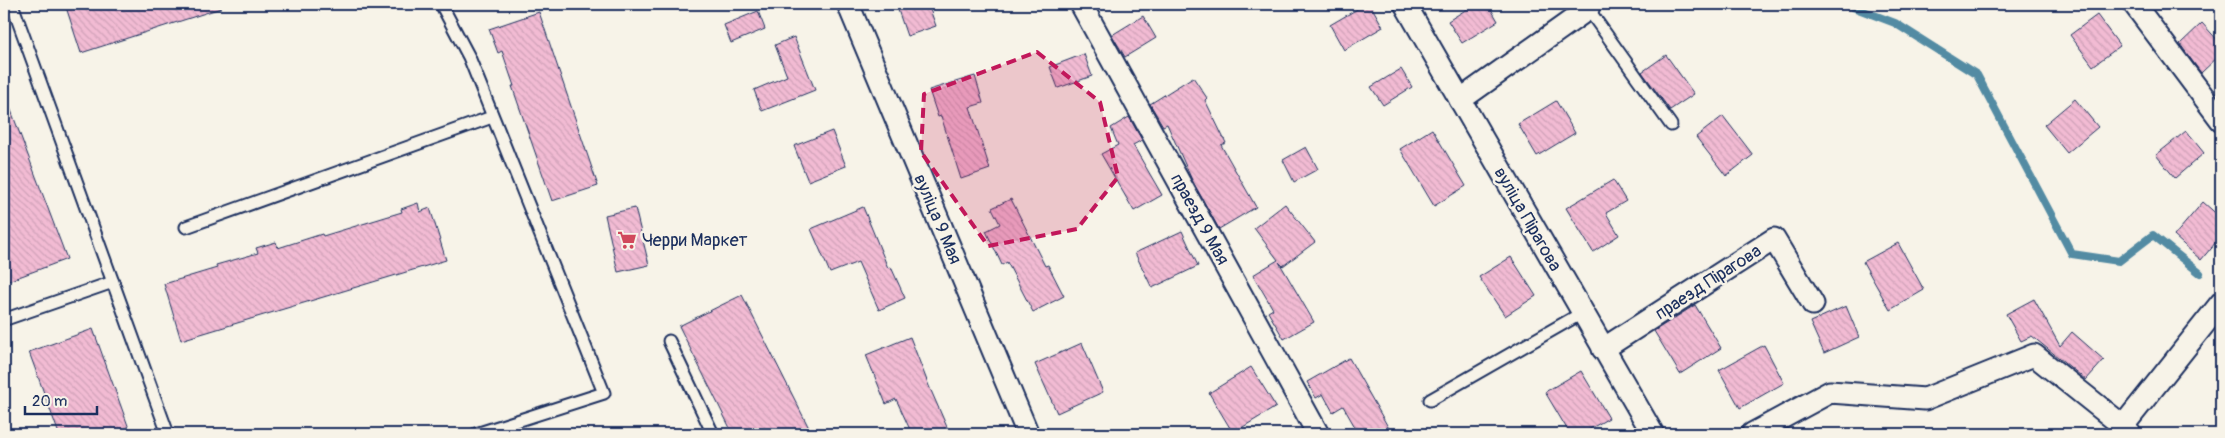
<svg xmlns="http://www.w3.org/2000/svg" width="2225" height="438" font-family="Pangolin,sans-serif">
<defs>
<pattern id="building-back-hatch" width="6" height="6" patternUnits="userSpaceOnUse" patternTransform="scale(1.25)"><rect width="6" height="6" fill="#f2bbd3"/><path d="M-1 5l2 2M0 0l6 6M5-1l2 2" fill="none" stroke="#cfa1b8"/></pattern>
</defs>
<rect width="100%" height="100%" fill="#f7f3e8"/>
<filter id="ink" filterUnits="userSpaceOnUse"><feTurbulence type="fractalNoise" baseFrequency=".02" numOctaves="2"/><feDisplacementMap in="SourceGraphic" scale="10" xChannelSelector="R" yChannelSelector="G"/><feConvolveMatrix kernelMatrix="1 2 1 2 8 2 1 2 1" color-interpolation-filters="sRGB"/></filter>
<g filter="url(#ink)">
<g fill="none" stroke-linecap="round" stroke-linejoin="round">
<polyline stroke="#538ba3" stroke-width="8" points="1845,4 1895,23 1977,75 2072,254 2119,261 2153,235 2200,273"/>
</g>
<g fill="url(#building-back-hatch)" stroke="#1b2f5e">
<polygon points="65,4 220,4 221,8 81,53"/>
<polygon points="896,4 928,4 936,26 907,36"/>
<polygon points="1366,4 1370,4 1383,27 1344,50 1330,25"/>
<polygon points="1475,4 1488,4 1498,21 1462,43 1448,21"/>
<polygon points="758,11 765,29 731,43 724,25"/>
<polygon points="539,12 598,186 552,201 512,86 514,86 502,51 498,53 489,29"/>
<polygon points="2097,15 2120,46 2093,66 2070,35"/>
<polygon points="1143,16 1156,38 1125,57 1112,35"/>
<polygon points="2202,23 2221,44 2221,54 2201,73 2180,44"/>
<polygon points="794,37 815,90 762,111 754,90 787,76 775,45"/>
<polygon points="1084,54 1092,76 1058,88 1050,67"/>
<polygon points="1666,55 1694,94 1670,110 1642,72"/>
<polygon points="1401,69 1412,87 1383,105 1371,87"/>
<polygon points="975,76 983,103 970,107 990,169 961,179 941,116 938,117 929,90"/>
<polygon points="1193,77 1207,98 1205,100 1226,143 1221,145 1256,207 1219,229 1192,180 1167,124 1163,126 1150,104"/>
<polygon points="4,97 6,97 67,259 8,281 4,269"/>
<polygon points="2075,99 2098,127 2067,153 2044,125"/>
<polygon points="1556,101 1575,133 1537,156 1518,124"/>
<polygon points="1723,116 1753,155 1726,176 1696,137"/>
<polygon points="1129,117 1142,140 1133,145 1162,195 1134,211 1101,154 1118,145 1111,128"/>
<polygon points="1432,129 1466,186 1434,206 1400,149"/>
<polygon points="832,131 846,166 808,181 794,146"/>
<polygon points="2186,131 2204,153 2175,178 2156,155"/>
<polygon points="1306,147 1318,169 1294,182 1283,160"/>
<polygon points="1613,180 1626,201 1606,213 1619,235 1593,252 1566,208"/>
<polygon points="1011,199 1045,266 1048,265 1064,296 1033,312 1007,262 1002,265 986,231 1000,224 992,208"/>
<polygon points="2203,202 2221,218 2221,236 2201,260 2174,236"/>
<polygon points="418,203 420,212 430,208 446,260 181,340 164,284 217,268 216,265 258,253 256,248 276,242 278,248 322,234 323,236 402,212 401,209"/>
<polygon points="1285,204 1315,242 1283,266 1279,262 1314,322 1284,339 1268,312 1273,309 1253,275 1278,260 1254,228"/>
<polygon points="863,207 888,268 891,267 905,298 879,310 858,262 830,273 811,229"/>
<polygon points="635,208 649,265 618,272 605,215"/>
<polygon points="1182,231 1198,266 1152,288 1135,253"/>
<polygon points="1898,243 1924,290 1890,310 1863,262"/>
<polygon points="1511,257 1536,296 1505,316 1479,277"/>
<polygon points="742,295 812,434 733,434 679,326"/>
<polygon points="2034,299 2060,346 2072,332 2104,360 2086,380 2032,336 2021,341 2006,314"/>
<polygon points="1695,305 1721,348 1680,374 1654,331"/>
<polygon points="1846,306 1859,337 1824,353 1810,322"/>
<polygon points="93,329 131,434 59,434 29,352"/>
<polygon points="910,337 929,386 950,434 912,434 896,399 886,404 866,355"/>
<polygon points="1082,343 1103,392 1057,413 1035,364"/>
<polygon points="1764,345 1784,383 1740,408 1719,370"/>
<polygon points="1349,358 1392,434 1359,434 1343,406 1333,412 1323,394 1316,398 1307,382"/>
<polygon points="1251,367 1276,407 1233,433 1209,393"/>
<polygon points="1581,371 1609,418 1581,434 1570,434 1545,392"/>
</g>
<g fill="none" stroke-linecap="round" stroke-linejoin="round">
<g stroke="#1b2f5e" stroke-width="15">
<g id="service">
<polyline points="12,4 168,434"/>
<polyline points="441,4 469,57 604,393 476,434"/>
<polyline points="1588,9 1671,125"/>
<polyline points="186,227 492,117"/>
<polyline points="6,319 113,282"/>
<polyline points="669,341 713,434"/>
<polyline points="1430,400 1582,313"/>
</g>
</g>
<g stroke="#1b2f5e" stroke-width="25">
<g id="minor">
<polyline points="848,4 1028,434"/>
<polyline points="1081,4 1318,434"/>
<polyline points="1405,4 1653,434"/>
<polyline points="2134,4 2221,120"/>
<polyline points="1460,100 1588,9 1585,4"/>
<polyline points="1603,349 1774,239 1813,304"/>
<polyline points="2123,426 2221,303"/>
<polyline points="1752,434 1830,392 1925,399 2034,355 2123,426 2130,434"/>
</g>
</g>
<use href="#service" stroke="#f7f3e8" stroke-width="11"/>
<use href="#minor" stroke="#f7f3e8" stroke-width="21"/>
</g>
</g>
<path fill="#c2185b" fill-opacity="0.2" stroke="#c2185b" stroke-width="4" stroke-dasharray="10 6" stroke-linejoin="round" d="M1037 52 1100 102 1118 177 1077 229 988 246 921 152 924 94Z"/>
<defs>
<g id="supermarket-bare" transform="scale(1.5)"><path d="M-6-5.5h2.5l.6 2H6L4.5 2H-2.5L-4.4-4H-6ZM-1.5 3.2a1.3 1.3 0 1 0 .1 0ZM3 3.2a1.3 1.3 0 1 0 .1 0Z" fill="#d1495b" stroke="#f7f3e8" stroke-width="2.5" paint-order="stroke"/></g>
</defs>
<g fill-rule="evenodd">
<use href="#supermarket-bare" x="627" y="240"/>
</g>
<g text-anchor="middle" stroke-width="5" stroke-linejoin="round" paint-order="stroke">
<g font-size="18" fill="#1b2f5e" stroke="#f7f3e8">
<text transform="translate(938 219) rotate(67)" y="6">вуліца 9 Мая</text>
<text transform="translate(1200 219) rotate(61)" y="6">праезд 9 Мая</text>
<text transform="translate(1528 219) rotate(60)" y="6">вуліца Пірагова</text>
<text transform="translate(1708 282) rotate(-33)" y="6">праезд Пірагова</text>
</g>
<g font-size="18" fill="#1b2f5e" stroke="#f7f3e8" text-anchor="start">
<text x="642" y="246">Черри Маркет</text>
</g>
</g>
<rect width="2225" height="438" fill="none" stroke="#f7f3e8" stroke-width="20"/>
<rect x="10" y="10" width="2205" height="418" fill="none" stroke="#1b2f5e" stroke-width="2" filter="url(#ink)"/>
<path d="M25 406v8h72v-8" fill="none" stroke="#1b2f5e" stroke-width="2.5"/>
<text x="32" y="406" font-size="15" fill="#1b2f5e" stroke="#f7f3e8" stroke-width="4" paint-order="stroke">20 m</text>
</svg>
